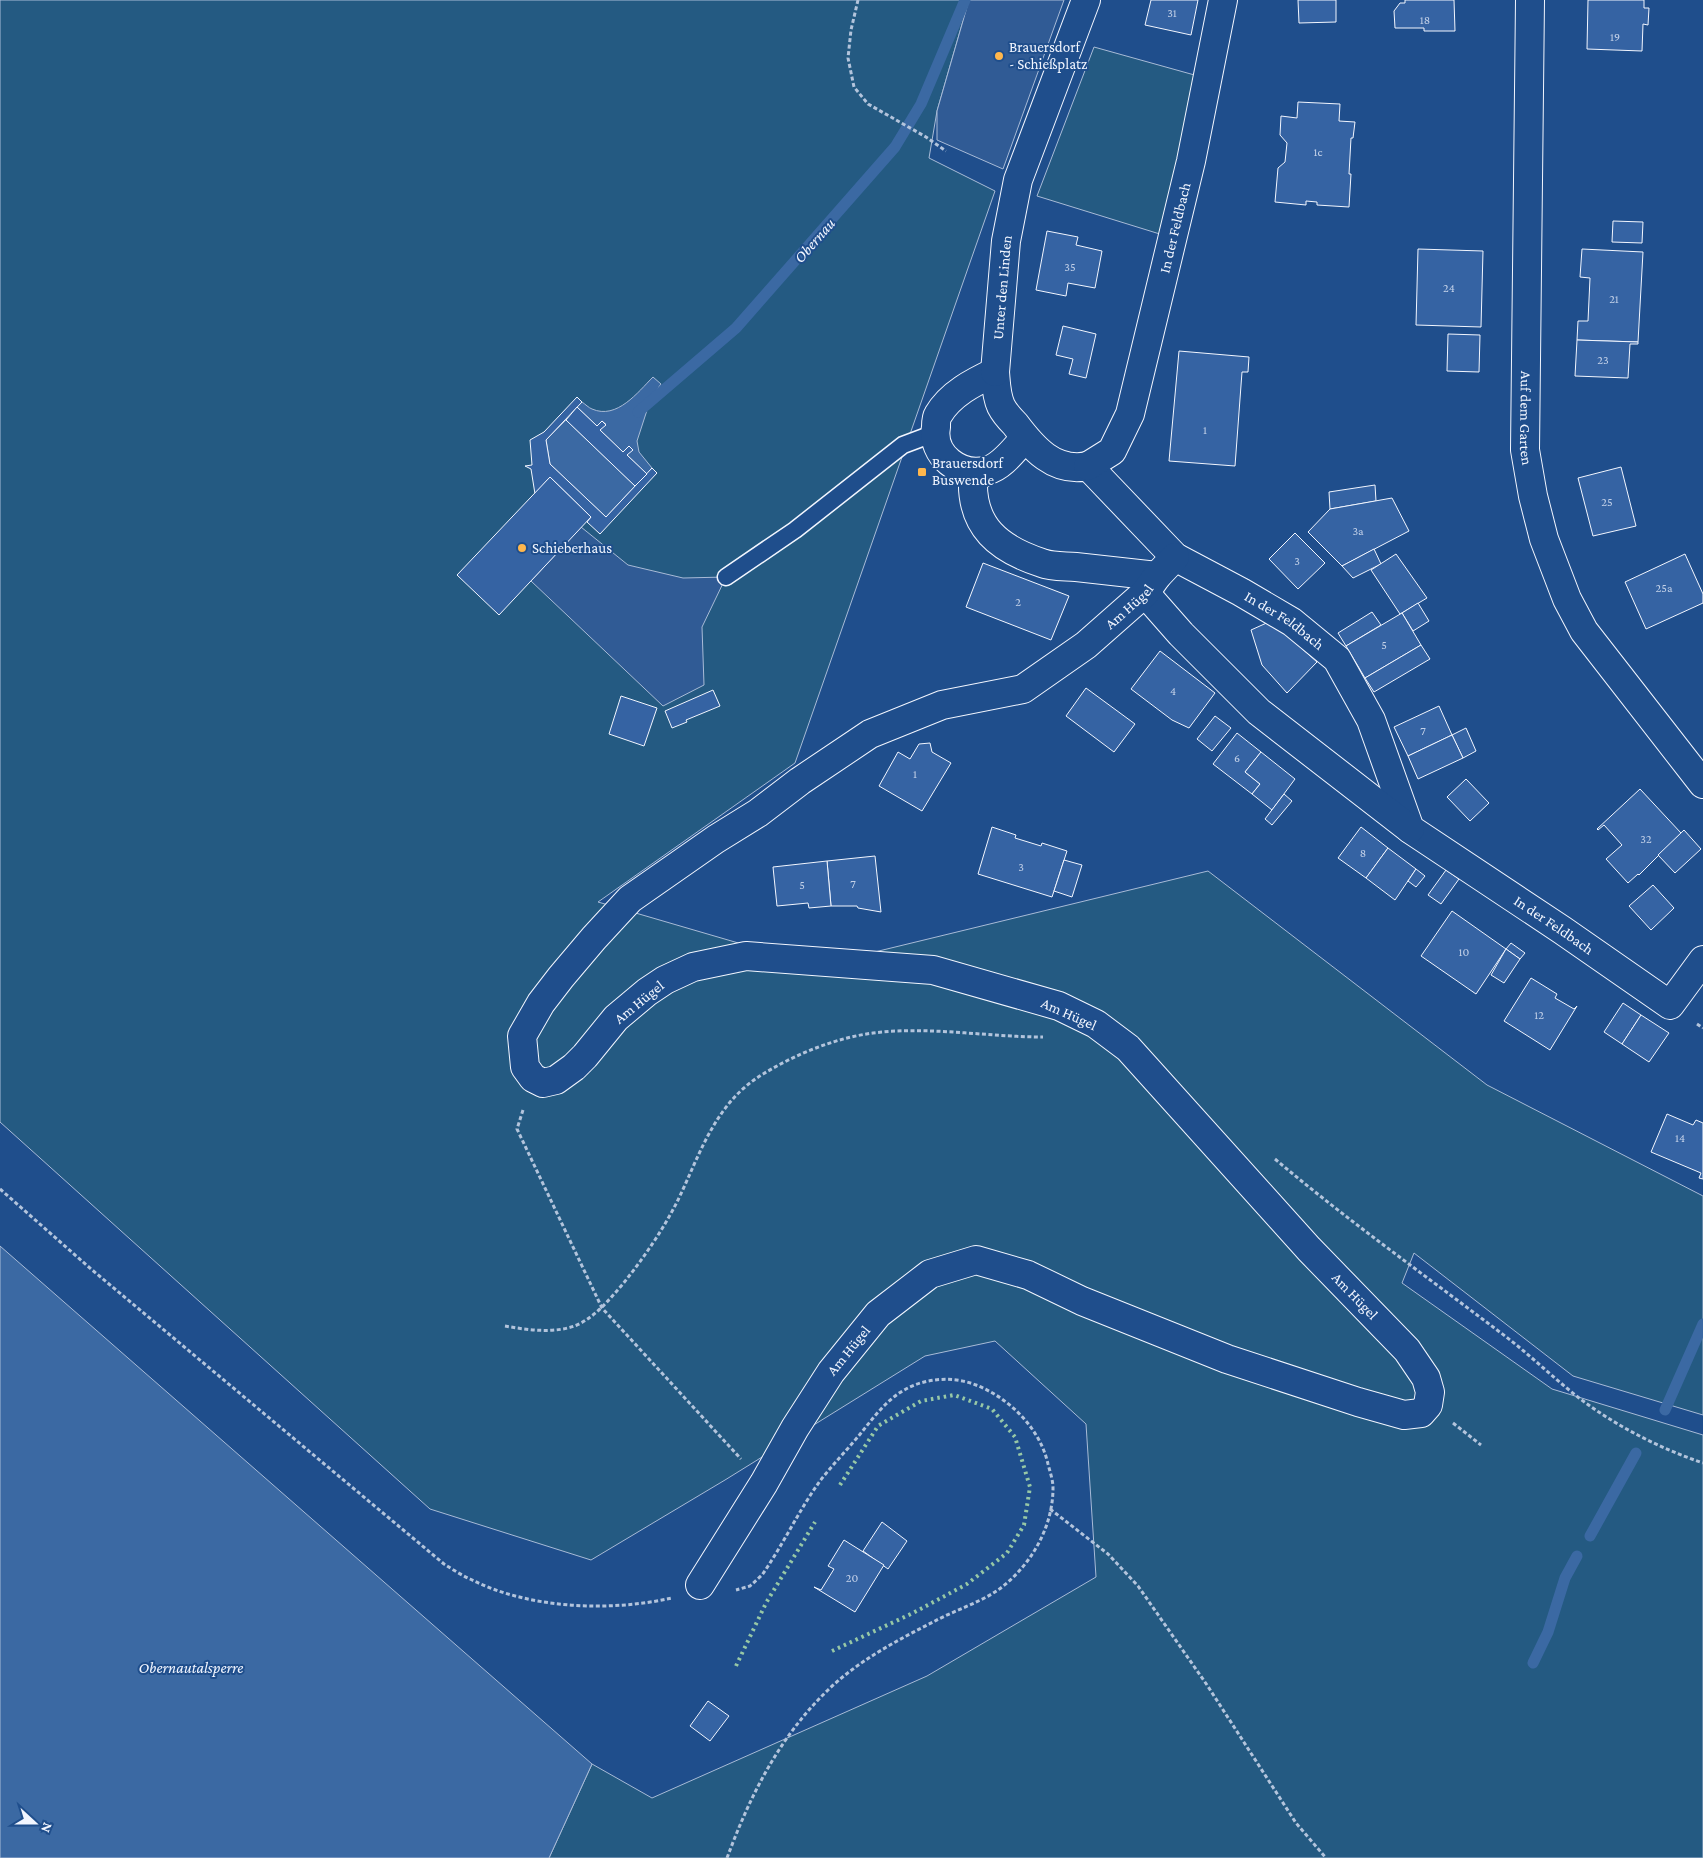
<svg xmlns="http://www.w3.org/2000/svg" width="1703" height="1858" font-family="'Crimson Pro',serif">
<rect width="100%" height="100%" fill="#1f4e8c"/>
<g fill="#245a82" stroke="#a8bbd7">
<polygon points="0,0 969,0 937,111 929,158 995,191 795,763 598,902 817,966 1208,871 1487,1085 1703,1196 1703,1415 1573,1376 1414,1253 1402,1283 1552,1389 1703,1435 1703,1858 549,1858 592,1764 652,1798 927,1676 1096,1577 1086,1424 995,1341 925,1356 725,1480 591,1560 430,1509 0,1122"/>
<polygon points="1094,47 1198,76 1163,235 1037,196"/>
</g>
<g fill="#305b95" stroke="#a8bbd7">
<polygon points="969,0 1064,0 1003,169 937,140 937,111"/>
<polygon points="581,527 628,565 683,578 726,577 702,627 704,685 663,706 531,581"/>
</g>
<g fill="#3b69a3" stroke="#a8bbd7">
<path d="M653 377 661 384 651 398 637 441 639 452 652 468 647 474 627 455 632 450 629 447 623 452 600 430 606 424 602 421 597 426 577 407 582 402C585 404 589 408 592 409 617 420 638 392 653 377Z"/>
<polygon points="566,420 635,486 606,517 550,464 546,440"/>
<polygon points="0,1246 592,1764 549,1858 0,1858"/>
</g>
<g fill="none" stroke-linecap="round" stroke-linejoin="round">
<g stroke="#3b69a3" stroke-width="11">
<polyline points="638,412 736,328 895,147 921,104 965,0"/>
<polyline points="1665,1410 1703,1324"/>
<polyline points="1590,1536 1636,1453"/>
<polyline points="1533,1663 1548,1632 1565,1578 1577,1556"/>
</g>
</g>
<g fill="#3563a3" stroke="#f2f6ff">
<polygon points="1151,0 1198,0 1191,35 1145,25"/>
<polygon points="1298,0 1336,0 1336,22 1299,23"/>
<polygon points="1405,0 1454,0 1455,31 1424,31 1424,28 1395,28 1394,11 1400,3 1405,3"/>
<polygon points="1588,0 1644,0 1644,8 1649,8 1648,25 1643,24 1642,51 1587,49"/>
<polygon points="1298,102 1340,104 1339,121 1355,122 1353,138 1351,138 1349,174 1351,174 1349,207 1317,205 1317,202 1306,201 1306,205 1275,202 1278,168 1285,162 1287,143 1280,135 1281,116 1297,118"/>
<polygon points="1613,221 1643,222 1642,243 1612,242"/>
<polygon points="1047,231 1078,237 1076,245 1102,251 1095,288 1068,283 1066,296 1036,290"/>
<polygon points="1418,249 1483,251 1481,327 1416,325"/>
<polygon points="1582,249 1643,252 1638,342 1577,340 1578,321 1588,321 1590,278 1580,277"/>
<polygon points="1063,326 1096,334 1086,378 1069,374 1073,359 1056,355"/>
<polygon points="1448,334 1480,335 1479,372 1447,371"/>
<polygon points="1577,340 1638,342 1638,344 1630,344 1628,378 1575,376"/>
<polygon points="1179,351 1249,357 1248,372 1242,372 1235,466 1169,461"/>
<polygon points="577,397 582,402 546,440 550,464 606,517 652,468 657,473 600,534 587,522 591,517 550,477 535,494 531,469 525,466 532,465 530,440 544,432"/>
<polygon points="577,407 597,426 602,421 606,425 600,430 623,452 629,446 633,450 627,455 647,474 635,486 566,420"/>
<polygon points="1621,467 1636,526 1593,536 1578,478"/>
<polygon points="550,477 591,517 499,615 457,575"/>
<polygon points="1375,485 1376,501 1330,509 1329,492"/>
<polygon points="1392,498 1409,531 1342,566 1308,532 1330,509"/>
<polygon points="1295,533 1325,563 1298,589 1269,559"/>
<polygon points="1374,549 1381,564 1353,578 1342,566"/>
<polygon points="1396,554 1427,598 1400,614 1371,570"/>
<polygon points="1685,554 1703,594 1703,603 1646,629 1625,582"/>
<polygon points="983,563 1069,596 1051,640 966,607"/>
<polygon points="1418,603 1429,621 1413,631 1402,613"/>
<polygon points="1372,612 1381,625 1346,646 1338,633"/>
<polygon points="1402,613 1421,645 1365,678 1346,646"/>
<polygon points="1271,621 1317,662 1287,693 1262,665 1251,630"/>
<polygon points="1421,645 1430,659 1374,692 1365,678"/>
<polygon points="1160,651 1215,693 1189,728 1172,720 1131,689"/>
<polygon points="1086,688 1135,724 1114,752 1066,716"/>
<polygon points="713,690 720,706 686,720 687,722 672,728 665,711"/>
<polygon points="621,696 657,708 644,746 609,734"/>
<polygon points="1439,706 1452,735 1408,756 1394,727"/>
<polygon points="1215,716 1231,728 1212,751 1197,739"/>
<polygon points="1466,728 1476,751 1463,758 1452,735"/>
<polygon points="1237,733 1261,752 1245,772 1260,784 1252,794 1213,764"/>
<polygon points="1452,735 1463,758 1418,779 1408,756"/>
<polygon points="930,743 932,752 951,763 922,811 879,786 898,752 910,759 919,744"/>
<polygon points="1261,752 1295,779 1272,810 1252,794 1260,784 1245,772"/>
<polygon points="1466,779 1489,803 1470,821 1447,797"/>
<polygon points="1640,789 1681,833 1639,875 1638,874 1628,883 1606,859 1622,845 1604,825 1598,830 1597,829"/>
<polygon points="1284,794 1292,801 1272,825 1265,819"/>
<polygon points="992,827 1016,835 1015,838 1041,846 1042,843 1067,851 1052,897 978,874"/>
<polygon points="1361,827 1388,848 1366,878 1338,858"/>
<polygon points="1684,830 1701,849 1675,873 1658,855"/>
<polygon points="1388,848 1416,869 1395,900 1366,878"/>
<polygon points="875,856 881,912 858,908 857,906 831,906 827,861"/>
<polygon points="1064,860 1082,865 1072,897 1054,891"/>
<polygon points="827,861 831,906 809,908 808,903 777,906 773,867"/>
<polygon points="1416,869 1425,876 1416,887 1408,881"/>
<polygon points="1446,870 1459,879 1441,904 1428,895"/>
<polygon points="1653,885 1674,908 1651,930 1629,906"/>
<polygon points="1452,911 1506,949 1476,994 1421,956"/>
<polygon points="1511,943 1525,953 1520,959 1506,949"/>
<polygon points="1506,949 1520,959 1504,983 1491,975"/>
<polygon points="1531,978 1557,994 1555,998 1574,1009 1577,1006 1550,1050 1504,1021"/>
<polygon points="1623,1003 1641,1015 1622,1044 1604,1032"/>
<polygon points="1641,1015 1669,1033 1649,1062 1622,1044"/>
<polygon points="1667,1114 1693,1125 1696,1120 1703,1123 1703,1179 1699,1178 1701,1173 1651,1152"/>
<polygon points="882,1522 907,1541 888,1569 863,1551"/>
<polygon points="844,1540 884,1565 855,1612 814,1587 821,1590 834,1569 828,1566"/>
<polygon points="708,1701 729,1716 710,1741 690,1726"/>
</g>
<g fill="none" stroke-linecap="round" stroke-linejoin="round">
<g stroke="#f2f6ff" stroke-width="19">
<polyline id="service" points="726,577 795,530 903,445 935,433"/>
</g>
<g stroke="#f2f6ff" stroke-width="30">
<g id="minor">
<path id="s1" d="M1530 0 1525 450 1533 496 1544 539 1567 599 1584 631 1703 784"/>
<path id="s2" d="M1025 438C1015 448 1003 466 988 470 960 478 931 455 936 427 936 423 936 418 938 415 950 394 974 382 995 372 996 383 996 395 1001 406 1004 412 1010 419 1015 424 1033 448 1054 473 1088 466L1175 557 1241 592 1292 622 1337 659 1371 720 1410 829 1562 930 1670 1005 1703 960"/>
<path id="s3" d="M1088 466 1112 451 1130 414 1191 161 1223 0"/>
<path d="M986 471 973 479C971 527 999 549 1042 563 1052 567 1065 566 1076 567 1103 570 1130 573 1157 576"/>
<polyline points="1145,593 1181,634 1259,712 1410,829"/>
<path id="s4" d="M700 1585 764 1483 795 1428 831 1372 878 1314 930 1274 976 1260 1028 1275 1082 1301 1227 1359 1358 1402 1404 1415 1421 1413 1428 1405 1430 1392 1426 1378 1407 1350 1309 1249 1128 1048 1096 1024 1059 1006 933 970 746 956 693 967 665 980 647 992 616 1018 585 1056 574 1067 556 1080 543 1083 533 1078 525 1067 522 1036 541 1003 561 977 594 938 630 899 716 839 758 813 800 781 870 734 942 705 1023 689 1086 645 1145 593 1157 576 1175 557"/>
</g>
</g>
<g stroke="#f2f6ff" stroke-width="30">
<g id="tertiary">
<path id="s5" d="M995 372 1006 241 1018 180 1086 0"/>
</g>
</g>
<g stroke="#b3c4dc" stroke-width="3" stroke-dasharray="4 2.5" stroke-linecap="butt">
<polyline points="858,0 851,30 848,58 854,87 868,104 926,137 946,151"/>
<polyline points="1697,1024 1703,1028"/>
<polyline points="523,1110 517,1129 602,1308 741,1459"/>
<path d="M1275 1159C1346 1219 1423 1274 1497 1330 1526 1351 1551 1376 1579 1398 1616 1426 1659 1448 1703 1463"/>
<path d="M0 1189 91 1269 444 1564C452 1569 461 1575 470 1579 529 1609 609 1612 672 1598"/>
<path d="M505 1326C528 1330 555 1334 577 1325 596 1316 608 1301 622 1285 643 1259 663 1230 678 1200 701 1152 715 1103 763 1074 796 1054 835 1038 873 1033 929 1026 987 1037 1043 1037"/>
<polyline points="1453,1423 1481,1445"/>
<polyline points="1050,1509 1108,1554 1138,1586 1207,1685 1296,1823 1326,1858"/>
<path d="M727 1858C750 1796 779 1737 828 1690 858 1661 896 1641 933 1622 953 1611 979 1603 998 1590 1030 1567 1053 1528 1053 1488 1053 1480 1050 1472 1048 1464 1040 1428 1009 1398 976 1385 954 1376 926 1378 906 1389 887 1399 874 1417 861 1433 848 1449 833 1464 820 1481 799 1510 783 1545 762 1575L750 1586 736 1590"/>
</g>
<use href="#service" stroke="#1f4e8c" stroke-width="16"/>
<use href="#minor" stroke="#1f4e8c" stroke-width="28"/>
<use href="#tertiary" stroke="#1f4e8c" stroke-width="28"/>
<g stroke="#97c8a6" stroke-width="4" stroke-dasharray="2.5 4" stroke-linecap="butt">
<polyline points="832,1651 913,1613 967,1584 1007,1553 1024,1525 1030,1487 1015,1437 992,1409 954,1395 921,1401 878,1426 840,1485"/>
<polyline points="736,1666 766,1603 815,1522"/>
</g>
</g>
<g fill="#ffb74d" stroke="#1f4e8c" stroke-width="2">
<circle cx="999" cy="56" r="5"/>
<rect x="917" y="467" width="10" height="10" rx="2.5"/>
<circle cx="522" cy="548" r="5"/>
</g>
<g text-anchor="middle" stroke-width="4" stroke-linejoin="round" paint-order="stroke">
<g font-size="12" fill="#c3d1e8">
<text x="1172" y="17">31</text>
<text x="1425" y="24">18</text>
<text x="1615" y="41">19</text>
<text x="1318" y="156">1c</text>
<text x="1070" y="271">35</text>
<text x="1449" y="292">24</text>
<text x="1614" y="303">21</text>
<text x="1603" y="364">23</text>
<text x="1205" y="434">1</text>
<text x="1607" y="506">25</text>
<text x="1358" y="535">3a</text>
<text x="1297" y="565">3</text>
<text x="1664" y="592">25a</text>
<text x="1018" y="606">2</text>
<text x="1384" y="649">5</text>
<text x="1173" y="695">4</text>
<text x="1423" y="735">7</text>
<text x="1237" y="762">6</text>
<text x="915" y="778">1</text>
<text x="1646" y="843">32</text>
<text x="1363" y="857">8</text>
<text x="1021" y="871">3</text>
<text x="853" y="888">7</text>
<text x="802" y="889">5</text>
<text x="1464" y="956">10</text>
<text x="1539" y="1019">12</text>
<text x="1680" y="1142">14</text>
<text x="852" y="1582">20</text>
</g>
<g font-size="15" fill="#f2f6ff" stroke="#1f4e8c" text-anchor="start">
<text x="1009" y="52">Brauersdorf<tspan x="1009" dy="17">- Schießplatz</tspan></text>
<text x="932" y="468">Brauersdorf<tspan x="932" dy="17">Buswende</tspan></text>
<text x="532" y="553">Schieberhaus</text>
</g>
<g font-size="15" fill="#f2f6ff" stroke="#1f4e8c">
<text dy="5" stroke="none"><textPath href="#s3" startOffset="261">In der Feldbach</textPath></text>
<text dy="5" stroke="none"><textPath href="#s5" startOffset="85">Unter den Linden</textPath></text>
<text dy="5" stroke="none"><textPath href="#s1" startOffset="418">Auf dem Garten</textPath></text>
<text dy="5" stroke="none"><textPath href="#s4" startOffset="2859">Am Hügel</textPath></text>
<text dy="5" stroke="none"><textPath href="#s2" startOffset="614">In der Feldbach</textPath></text>
<text dy="5" stroke="none"><textPath href="#s2" startOffset="1038">In der Feldbach</textPath></text>
<text transform="translate(639 1002) rotate(-39)" y="5">Am Hügel</text>
<text transform="translate(1069 1014) rotate(24)" y="5">Am Hügel</text>
<text transform="translate(1355 1296) rotate(46)" y="5">Am Hügel</text>
<text dy="5" stroke="none"><textPath href="#s4" startOffset="278">Am Hügel</textPath></text>
</g>
<g font-size="16" font-style="italic" fill="#f2f6ff" stroke="#1f4e8c">
<text transform="translate(814 240) rotate(-49)" y="6">Obernau</text>
<text x="191" y="1673">Obernautalsperre</text>
</g>
</g>
<g transform="translate(35 1823) rotate(111)" stroke="#1f4e8c" stroke-width="4" paint-order="stroke">
<path d="M0-4L9 19L0 12L-9 19Z" fill="#f2f6ff"/>
<text y="-8" font-size="14" font-weight="bold" text-anchor="middle" fill="#f2f6ff">N</text>
</g>
</svg>
